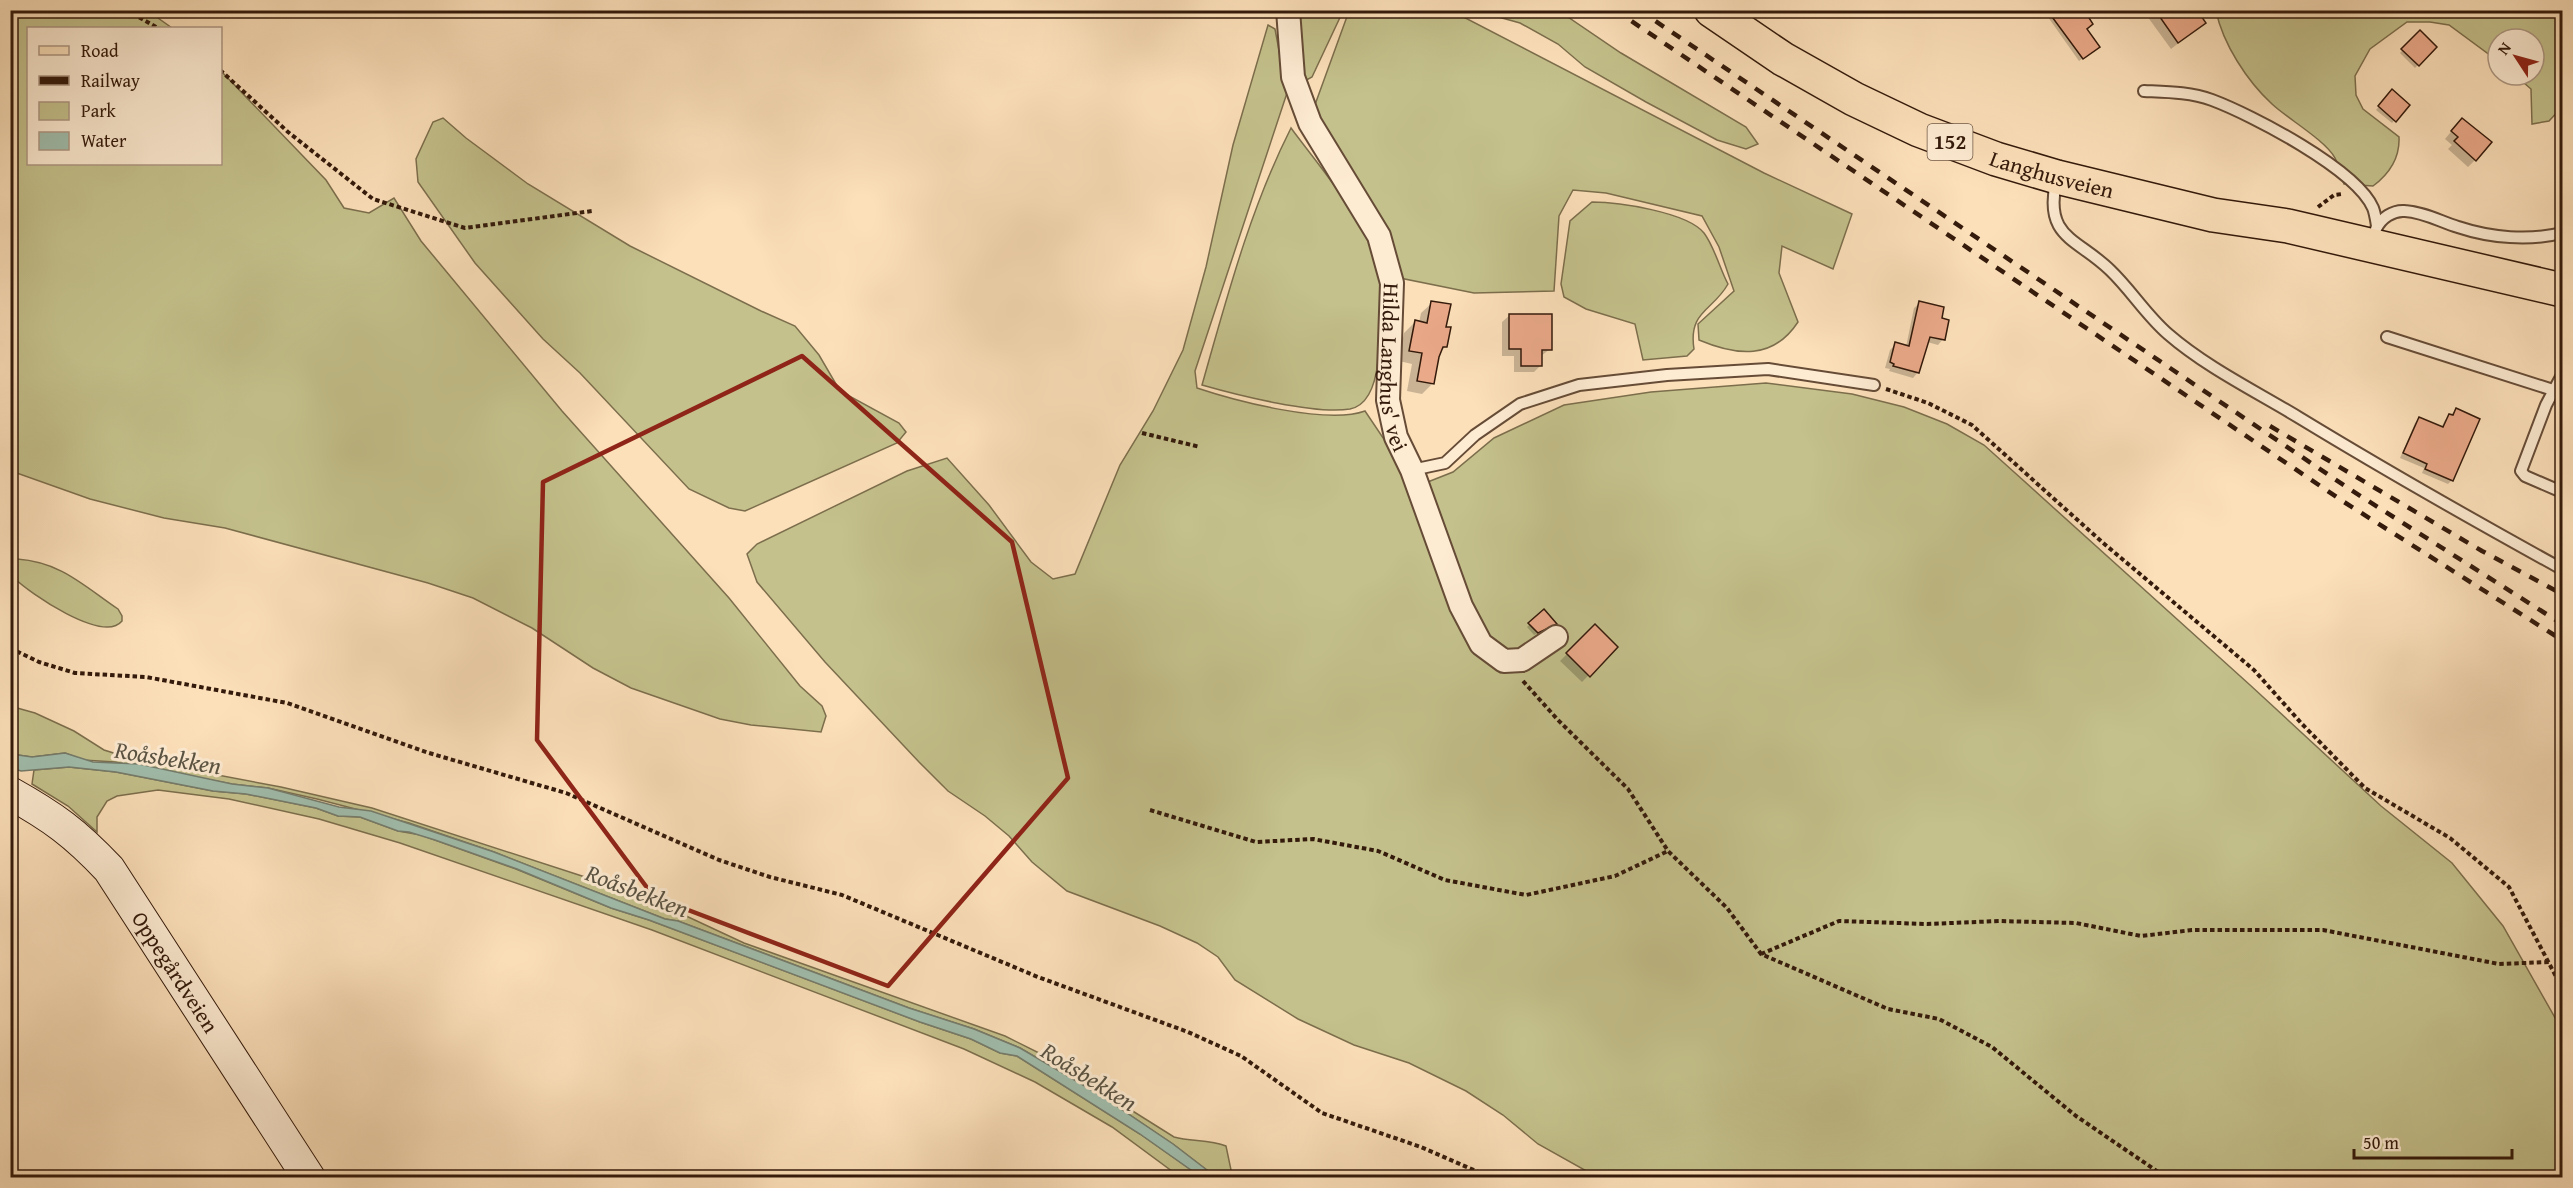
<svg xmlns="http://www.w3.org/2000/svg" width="2573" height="1188" font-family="'Gentium Book Plus',serif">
<rect width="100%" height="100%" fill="#fce0ba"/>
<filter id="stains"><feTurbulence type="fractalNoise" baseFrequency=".00333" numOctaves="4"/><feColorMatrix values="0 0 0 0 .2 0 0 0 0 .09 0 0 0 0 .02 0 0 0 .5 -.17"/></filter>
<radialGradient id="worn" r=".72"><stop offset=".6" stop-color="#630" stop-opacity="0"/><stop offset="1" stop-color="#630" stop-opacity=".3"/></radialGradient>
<g fill="#c4c18c" stroke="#7c6e4c" stroke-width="1.5">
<polygon points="11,10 148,11 172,28 28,28 28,164 220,164 221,71 326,180 344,208 369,213 394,198 421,241 562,411 729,598 800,686 822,706 826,716 821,732 751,725 720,719 631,688 593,668 532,628 473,598 428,583 225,528 164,518 90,499 11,471"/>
<polygon points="1296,11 1343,11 1312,77 1301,83"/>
<path d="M1349 11H1452L1764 173 1852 214 1833 269 1782 246 1779 273 1798 322C1773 360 1737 356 1699 340L1698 324 1734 291 1719 247 1702 216 1606 193 1573 190 1559 216 1554 291 1474 293 1400 278 1392 239 1359 193 1312 113Z"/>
<polygon points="1477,11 1559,11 1621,53 1746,127 1758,144 1746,149 1717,140 1646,102 1585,67 1558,44 1520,23"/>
<path d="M2216 11H2562V107L2549 121 2532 124 2531 89 2515 75H2534V39H2498V61L2449 25 2430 22H2407L2370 49 2355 76 2356 95 2363 109 2399 137C2400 158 2389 174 2373 186L2344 184C2341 176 2339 166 2335 158 2325 140 2288 119 2272 104 2247 81 2223 44 2216 11Z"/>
<path d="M1268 25 1275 29 1287 93 1195 371 1197 388C1236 401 1327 425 1365 411L1398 460 1410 489 1453 472 1494 438 1564 405 1651 392 1766 383 1852 394 1904 407 1947 424 1984 445 2250 685 2381 806 2452 863 2503 926 2562 1030V1177H1597L1538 1144 1503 1115 1466 1091 1409 1063 1354 1045 1298 1019 1235 980 1218 957 1197 943 1160 926 1067 891 1032 862 1009 836 985 816 948 791 919 762 825 662 757 582 747 554 757 544 907 471 947 458 989 505 1031 562 1053 579 1075 574 1120 465 1153 411 1183 350 1206 267 1233 145Z"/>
<polygon points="443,118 466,138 528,184 630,246 761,311 795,326 819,355 840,391 899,423 906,432 897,443 745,511 729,508 689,489 580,373 543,339 475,263 418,182 416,159 433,122"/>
<path d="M1291 128C1321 169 1378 233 1382 284 1384 309 1379 336 1378 361 1376 379 1370 405 1350 409 1316 415 1237 395 1202 385 1227 297 1250 209 1291 128Z"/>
<path d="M1592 202C1618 202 1687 212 1704 233 1714 246 1720 269 1728 284 1713 311 1688 311 1694 349L1687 356 1643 360 1635 324 1586 309 1564 297 1561 284 1570 221Z"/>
<path d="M17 559C61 562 84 586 118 609L122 616V621C103 644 29 593 13 577L11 565Z"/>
<path d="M10 706 35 713 74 731 104 750 133 759 281 787 372 808 582 876 684 915 744 943 1005 1036 1045 1056 1174 1137C1191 1142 1209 1139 1226 1146L1231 1170 1236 1177H1216L1173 1144 1100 1095 1020 1048 974 1029 909 1008 678 921 665 919 494 852 409 823 317 799 268 788 232 784 115 762 83 760 65 753 32 757 11 754Z"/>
<polygon points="69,767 116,772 213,791 246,794 316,808 338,816 360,817 398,831 421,835 516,869 611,908 649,920 920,1022 971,1039 1000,1053 1017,1056 1140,1134 1201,1177 1180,1177 1112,1127 1035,1082 964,1049 652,930 400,843 319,819 229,799 158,790 117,796 107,801 97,817 97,832 68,806 32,784 34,770"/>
</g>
<polygon fill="#a0bdac" stroke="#757c6c" stroke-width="1.5" points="65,753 93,762 139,764 232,784 268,788 339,807 371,811 494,852 665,919 678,921 909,1008 974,1029 1020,1048 1100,1095 1173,1144 1216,1177 1201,1177 1140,1134 1017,1056 1000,1053 971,1039 920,1022 649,920 611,908 517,869 435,840 409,832 398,831 360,817 338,816 316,808 246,794 213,791 116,772 69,767 21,771 11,768 11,754 32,757"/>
<g fill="#0003">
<polygon points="2043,10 2082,10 2085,29 2095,50 2079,61"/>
<polygon points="2153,10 2195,10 2204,23 2171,49 2147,16"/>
<polygon points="2420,32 2435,47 2415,68 2400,53"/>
<polygon points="2392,91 2408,105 2392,123 2376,110"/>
<polygon points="2455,127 2475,160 2468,167 2448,149 2452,145 2445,139"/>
<polygon points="1432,303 1445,347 1439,353 1433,383 1422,394 1407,391 1412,364 1399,361 1404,333 1415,322 1419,323 1421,313"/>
<polygon points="1920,303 1940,319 1943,339 1938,345 1927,342 1918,372 1913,378 1889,371 1890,369 1885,368 1890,350 1896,344 1906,347 1914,308"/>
<polygon points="1510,315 1550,349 1541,356 1541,365 1534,372 1514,372 1514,356 1502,356 1502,322"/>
<polygon points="2456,410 2452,480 2448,484 2422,473 2424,468 2400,458 2415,423 2420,418 2441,428 2445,420"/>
<polygon points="1543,612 1552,627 1534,635 1527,627"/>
<polygon points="1595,626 1616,647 1582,682 1560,661"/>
</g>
<g fill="#eaa989" stroke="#341a0b" stroke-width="1.5">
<polygon points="2047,10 2084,10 2093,24 2087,29 2100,47 2083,59"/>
<polygon points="2155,10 2197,10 2206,23 2178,43"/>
<polygon points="2420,30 2437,47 2419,66 2401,49"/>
<polygon points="2392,89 2410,105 2396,122 2378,106"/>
<polygon points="2462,118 2492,142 2476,161 2454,141 2458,137 2451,131"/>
<polygon points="1431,301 1451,304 1446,327 1451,327 1447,347 1443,347 1439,357 1434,384 1417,381 1422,353 1409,351 1415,320 1427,323"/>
<polygon points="1919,301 1944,307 1942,318 1949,320 1945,340 1930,337 1919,373 1893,366 1894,364 1890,362 1895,342 1909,346"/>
<polygon points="1509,314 1552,314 1552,350 1542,350 1542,366 1521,366 1521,349 1509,349"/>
<polygon points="2456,408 2480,419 2453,481 2425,469 2427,464 2403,453 2419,417 2443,427 2449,414 2453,415"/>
<polygon points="1544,609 1557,624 1538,633 1528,623"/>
<polygon points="1595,624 1618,647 1590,677 1566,653"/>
</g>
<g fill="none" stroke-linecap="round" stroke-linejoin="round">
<g stroke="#664c37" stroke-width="14">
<g id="service">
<path d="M2144 91C2167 92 2190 92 2212 100 2252 115 2356 169 2373 208 2375 213 2376 220 2377 226"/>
<path d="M2056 182C2044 238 2077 238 2110 270 2131 290 2146 315 2168 334 2206 367 2255 391 2298 417 2385 470 2473 520 2562 569"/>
<path d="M2376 229C2381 218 2393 210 2405 211 2424 212 2441 222 2458 227 2491 238 2529 241 2562 233"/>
<polyline points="2387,337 2553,390"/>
<polyline points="2562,375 2546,405 2521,471 2525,476 2562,492"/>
<polyline points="1412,470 1445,463 1475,435 1520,404 1579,385 1667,375 1768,369 1874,385"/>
</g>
</g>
<g stroke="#664c37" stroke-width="26">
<g id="minor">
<path id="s1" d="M1288 10 1293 77 1310 123 1379 236 1392 283 1388 400 1396 437 1412 470 1461 606 1481 644 1504 661 1522 660 1556 637"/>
</g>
</g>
<g stroke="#341a0b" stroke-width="34">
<g id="secondary">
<path id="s2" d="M10 793C53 817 75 833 109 869L309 1178"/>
</g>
</g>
<g stroke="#341a0b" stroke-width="36">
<g id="primary">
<path id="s3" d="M1711 10 1783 59 1854 99 1919 130 1996 159 2057 177 2213 215 2288 226 2562 290"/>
</g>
</g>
<g stroke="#341a0b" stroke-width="4" stroke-dasharray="4.5 3" stroke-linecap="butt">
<polyline points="126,10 158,28"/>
<polyline points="220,70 288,132 373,199 465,228 592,211"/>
<polyline points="2318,207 2334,195 2342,194"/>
<polyline points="1886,389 1928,403 1972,425 2102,542 2254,670 2302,724 2365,788 2450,838 2509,887 2562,988"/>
<polyline points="1142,433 1200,447"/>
<polyline points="10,648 39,662 75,673 146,677 287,703 429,753 566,793 719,860 770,877 842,895 1038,977 1188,1032 1241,1056 1322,1113 1421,1147 1492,1178"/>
<polyline points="1523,681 1558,720 1628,789 1668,851 1727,908 1761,954 1888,1009 1939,1019 1992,1047 2076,1116 2167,1178"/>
<polyline points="1150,810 1256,842 1313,839 1378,851 1445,880 1526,895 1615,876 1668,851"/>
<polyline points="1761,954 1839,921 1927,924 1999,921 2076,923 2141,936 2192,930 2323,930 2499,964 2549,962"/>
</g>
<use href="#service" stroke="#fdebd2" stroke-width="10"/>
<use href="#minor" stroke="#fdebd2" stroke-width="22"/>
<use href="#secondary" stroke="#fdebd2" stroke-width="32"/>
<use href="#primary" stroke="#fce0ba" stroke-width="33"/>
<g stroke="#341a0b" stroke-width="4.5" stroke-dasharray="10 10" stroke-linecap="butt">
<polyline points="1615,10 2344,502 2562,640"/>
<polyline points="1639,10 2351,490 2562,624"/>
<polyline points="2270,426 2482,551 2562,594"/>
</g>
</g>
<path fill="none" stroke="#8f2418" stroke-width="4.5" stroke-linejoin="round" d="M802 356 1012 542 1068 778 888 986 654 897 537 740 543 482Z"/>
<g text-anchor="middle" stroke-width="6" stroke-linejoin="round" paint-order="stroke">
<rect fill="#fdebd2" stroke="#705947" stroke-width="1.5" x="1927.5" y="124" width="45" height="36" rx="4.5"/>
<g font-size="21" font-weight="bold" fill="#341a0b">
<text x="1950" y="149">152</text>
</g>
<g font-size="22" fill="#341a0b" stroke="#fdebd2">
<text dy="8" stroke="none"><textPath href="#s3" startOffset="381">Langhusveien</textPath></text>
<text dy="8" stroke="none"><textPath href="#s1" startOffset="382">Hilda Langhus' vei</textPath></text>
<text dy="8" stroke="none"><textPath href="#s2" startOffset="248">Oppegårdveien</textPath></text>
</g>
<g font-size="24" font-style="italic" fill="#5a5343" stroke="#fdebd2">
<text transform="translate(168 758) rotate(9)" y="8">Roåsbekken</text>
<text transform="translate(637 891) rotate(21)" y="8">Roåsbekken</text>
<text transform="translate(1089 1077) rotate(32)" y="8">Roåsbekken</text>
</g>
</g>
<rect width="2573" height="1188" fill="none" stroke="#fce0ba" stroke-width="36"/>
<rect x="12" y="12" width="2549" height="1164" fill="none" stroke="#341a0b" stroke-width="3"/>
<rect x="18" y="18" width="2537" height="1152" fill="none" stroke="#341a0b" stroke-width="1.5"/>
<rect x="27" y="27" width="195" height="138" fill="#fdebd2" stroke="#ad9782" stroke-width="1.5"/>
<rect x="39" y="46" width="30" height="9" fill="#fce0ba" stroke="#ad9782" stroke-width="1.5"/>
<text x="81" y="57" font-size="18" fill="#341a0b">Road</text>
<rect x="39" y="76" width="30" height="9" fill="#341a0b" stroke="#ad9782" stroke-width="1.5"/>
<text x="81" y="87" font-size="18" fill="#341a0b">Railway</text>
<rect x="39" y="102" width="30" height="18" fill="#c4c18c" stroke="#ad9782" stroke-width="1.5"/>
<text x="81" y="117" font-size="18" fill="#341a0b">Park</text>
<rect x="39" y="132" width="30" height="18" fill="#a0bdac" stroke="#ad9782" stroke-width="1.5"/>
<text x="81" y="147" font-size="18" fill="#341a0b">Water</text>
<g transform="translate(2516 57) rotate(306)"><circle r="28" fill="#fdebd2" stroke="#ad9782" stroke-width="1.5"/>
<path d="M0-4.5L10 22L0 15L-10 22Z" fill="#8f2418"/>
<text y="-9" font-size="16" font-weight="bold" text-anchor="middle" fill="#341a0b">N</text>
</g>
<path d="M2354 1149v9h158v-9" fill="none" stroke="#341a0b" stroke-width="3"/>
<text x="2363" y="1149" font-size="18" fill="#341a0b" stroke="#fdebd2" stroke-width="4.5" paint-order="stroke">50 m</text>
<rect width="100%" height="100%" filter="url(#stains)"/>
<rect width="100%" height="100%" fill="url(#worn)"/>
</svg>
